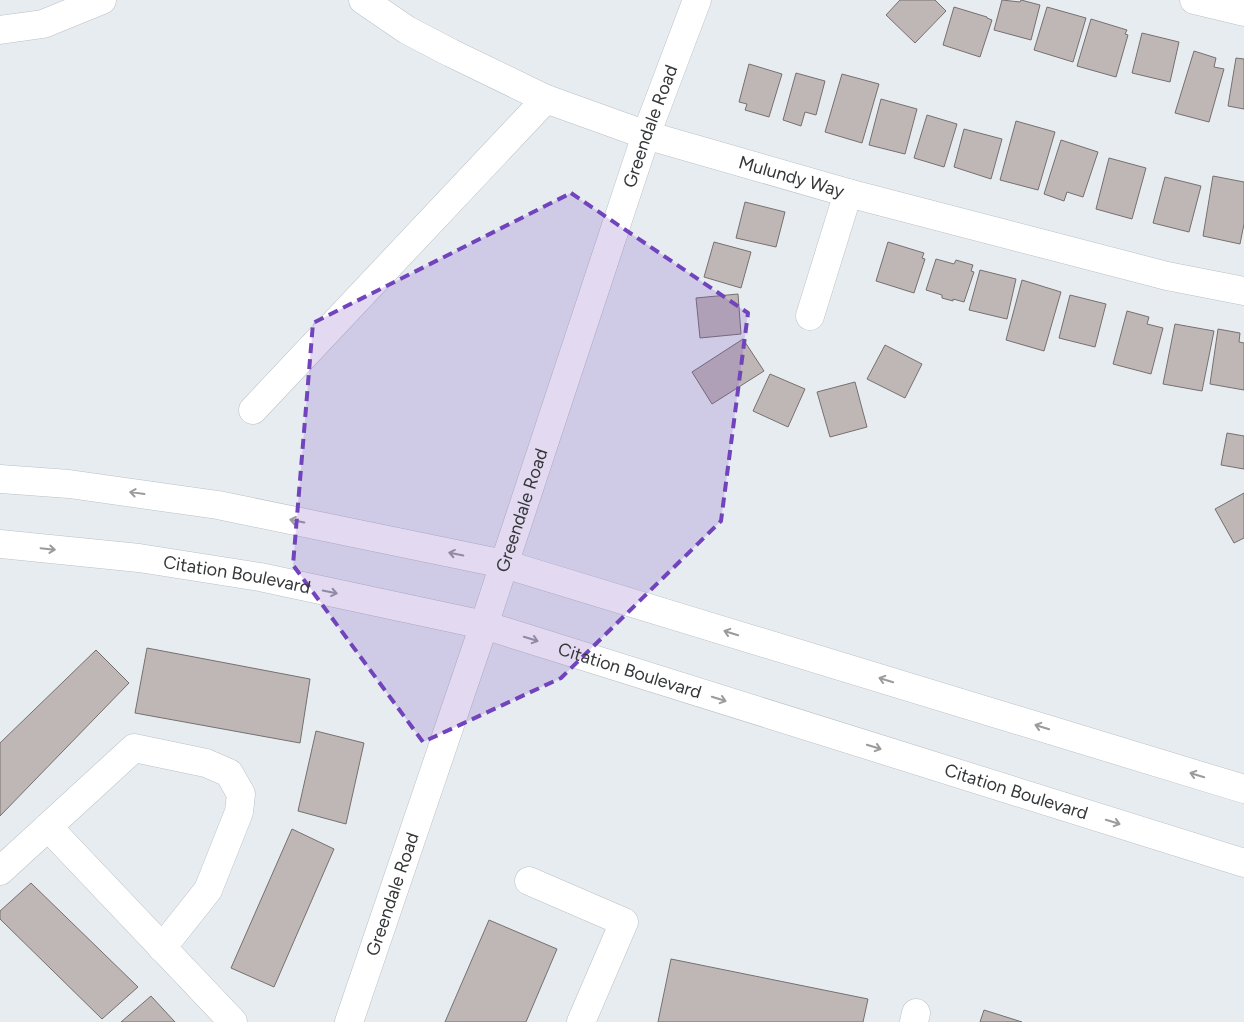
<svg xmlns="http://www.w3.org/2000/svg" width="1244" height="1022" font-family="Figtree,sans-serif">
<rect width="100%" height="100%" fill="#e7ecf0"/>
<g fill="#beb7b6" stroke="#76706f">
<polygon points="900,0 935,0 946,11 915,43 886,15"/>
<polygon points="1002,0 1020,2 1021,0 1040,5 1031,40 994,30"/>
<polygon points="954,7 987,17 987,18 992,20 980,57 943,45"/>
<polygon points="1047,7 1086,18 1073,62 1034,50"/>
<polygon points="1091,19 1127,30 1125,34 1128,35 1116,77 1077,66"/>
<polygon points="1142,33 1179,42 1170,82 1132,73"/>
<polygon points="1194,51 1216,58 1214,67 1224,69 1209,122 1175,113"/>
<polygon points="1236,58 1244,59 1244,109 1228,106"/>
<polygon points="749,64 782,74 769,117 745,110 747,104 739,102"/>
<polygon points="796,73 825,81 816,115 805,112 801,126 783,120"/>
<polygon points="842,74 879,84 862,143 825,132"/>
<polygon points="881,99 917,109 905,154 869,145"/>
<polygon points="927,115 957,124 944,167 914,158"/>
<polygon points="1016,121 1055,132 1038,190 1000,180"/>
<polygon points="964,129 1002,139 991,179 954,167"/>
<polygon points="1061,140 1098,152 1083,197 1067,192 1064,201 1044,194"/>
<polygon points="1109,158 1146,168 1132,219 1096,209"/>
<polygon points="1213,176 1244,182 1244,224 1240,244 1203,236"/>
<polygon points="1165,177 1201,186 1189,232 1153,223"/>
<polygon points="745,202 785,212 776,247 736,238"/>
<polygon points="714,242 751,252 741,288 704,277"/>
<polygon points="888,242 924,253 922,258 925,259 914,293 876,281"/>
<polygon points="936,259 954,264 956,260 973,265 971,271 974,272 964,302 953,299 953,301 942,298 942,295 926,290"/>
<polygon points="980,270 1016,279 1007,319 969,310"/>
<polygon points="1022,280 1061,292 1044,351 1006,340"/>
<polygon points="738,294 741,334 700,338 696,298"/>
<polygon points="1070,295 1106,304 1095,347 1059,338"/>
<polygon points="1127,311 1149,317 1147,324 1163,328 1151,374 1113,364"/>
<polygon points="1175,324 1214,331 1202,391 1163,384"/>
<polygon points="1218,329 1240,333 1239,342 1244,343 1244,390 1210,384"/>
<polygon points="743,339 764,371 712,404 692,372"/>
<polygon points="885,345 922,364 905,398 867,379"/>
<polygon points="770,374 805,389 788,427 753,411"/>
<polygon points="855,382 867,427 830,437 817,392"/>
<polygon points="1227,433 1244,436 1244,469 1221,465"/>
<polygon points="1244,493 1244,538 1234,543 1215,509"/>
<polygon points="147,648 310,679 300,743 135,713"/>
<polygon points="96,650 129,683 0,816 0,743"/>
<polygon points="316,731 364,743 346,824 298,811"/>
<polygon points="292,829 334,849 274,987 231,968"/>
<polygon points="31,883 138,987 102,1019 0,919 0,911"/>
<polygon points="489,920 557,949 526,1022 445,1022"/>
<polygon points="671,959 868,999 863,1022 658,1022"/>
<polygon points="151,996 175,1022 121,1022"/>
<polygon points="984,1010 1022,1022 980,1022"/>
</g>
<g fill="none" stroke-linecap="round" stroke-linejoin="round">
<g stroke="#bbc0c4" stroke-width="29">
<g id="minor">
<path id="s1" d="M363 0 407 30 451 53 546 99 646 135 848 193 1167 276 1244 291"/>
<polyline points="1194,0 1244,12"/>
<polyline points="0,30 43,24 102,0"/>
<polyline points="810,316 848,193"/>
<polyline points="253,410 546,99"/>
<polyline points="48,827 233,1022"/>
<polyline points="0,871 134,748 206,763 229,773 241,794 239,812 208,890 162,948"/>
<polyline points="529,881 624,922 581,1022"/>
<path id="s2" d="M349 1022 484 625 646 135 697 0"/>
<polyline points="914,1022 916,1013"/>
</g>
</g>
<g stroke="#bbc0c4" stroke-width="29">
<g id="major">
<polyline points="0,479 69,484 218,505 504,564 1244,789"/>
<path id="s3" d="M0 544 139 558 260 577 484 625 1244 863"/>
</g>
</g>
<use href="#minor" stroke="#fff" stroke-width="28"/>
<use href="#major" stroke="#fff" stroke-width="28"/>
</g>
<defs><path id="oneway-shaft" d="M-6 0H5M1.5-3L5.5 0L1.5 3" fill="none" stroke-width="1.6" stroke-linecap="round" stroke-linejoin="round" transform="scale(1.25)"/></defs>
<g stroke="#9a9b9c">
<use href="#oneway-shaft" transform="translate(137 493) rotate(-172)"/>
<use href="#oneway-shaft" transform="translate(297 521) rotate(-168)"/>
<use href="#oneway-shaft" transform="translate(48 549) rotate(6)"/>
<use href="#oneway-shaft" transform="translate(456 554) rotate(-168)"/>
<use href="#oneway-shaft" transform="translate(330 592) rotate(12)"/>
<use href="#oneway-shaft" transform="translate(731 633) rotate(-163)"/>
<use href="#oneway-shaft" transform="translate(531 639) rotate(17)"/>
<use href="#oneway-shaft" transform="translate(886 680) rotate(-163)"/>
<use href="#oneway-shaft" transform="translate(719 699) rotate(17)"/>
<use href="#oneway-shaft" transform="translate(1042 727) rotate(-163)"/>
<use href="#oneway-shaft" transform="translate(874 747) rotate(17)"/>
<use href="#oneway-shaft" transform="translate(1197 775) rotate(-163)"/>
<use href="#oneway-shaft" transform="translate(1113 822) rotate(17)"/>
</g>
<path fill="#7144bc" fill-opacity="0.2" stroke="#7144bc" stroke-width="4" stroke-dasharray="10 6" stroke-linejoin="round" d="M571 193 748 313 721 521 561 678 423 742 293 565 313 323Z"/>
<g text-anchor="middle" stroke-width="4.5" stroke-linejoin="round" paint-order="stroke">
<g font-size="18" fill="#353739" stroke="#fff">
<text dy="6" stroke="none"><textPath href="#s2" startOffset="945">Greendale Road</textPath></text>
<text dy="6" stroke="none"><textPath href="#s1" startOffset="466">Mulundy Way</textPath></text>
<text dy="6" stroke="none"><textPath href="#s2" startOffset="540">Greendale Road</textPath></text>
<text dy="6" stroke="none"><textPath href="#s3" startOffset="239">Citation Boulevard</textPath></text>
<text dy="6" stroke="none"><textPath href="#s3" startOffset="644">Citation Boulevard</textPath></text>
<text dy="6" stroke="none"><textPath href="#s3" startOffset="1049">Citation Boulevard</textPath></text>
<text dy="6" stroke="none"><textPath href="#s2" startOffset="135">Greendale Road</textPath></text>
</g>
</g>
</svg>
